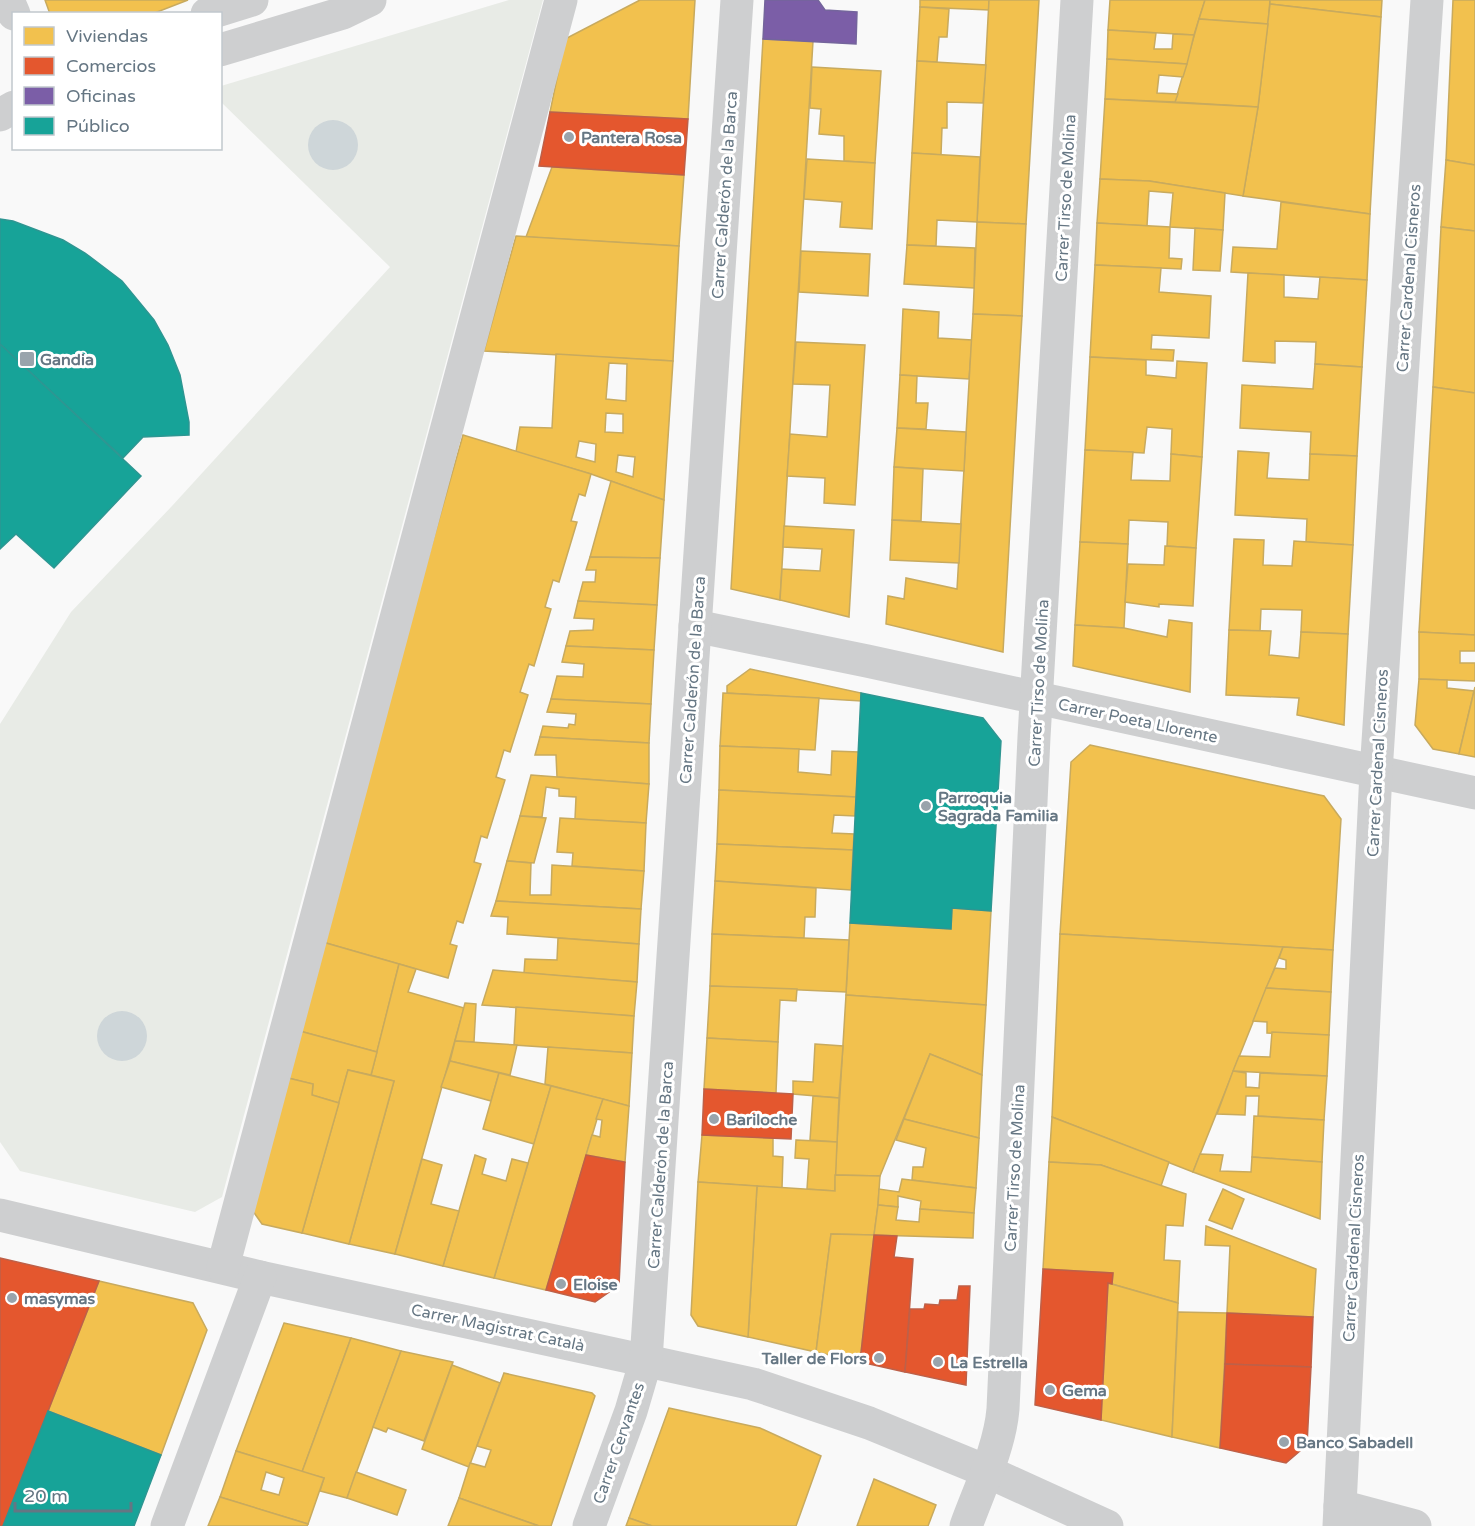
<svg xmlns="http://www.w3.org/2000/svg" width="1475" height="1526" font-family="'Varela Round',sans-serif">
<rect width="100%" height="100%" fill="#f9f9f9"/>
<polygon fill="#e8ebe6" points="509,0 543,0 222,1197 195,1212 20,1171 0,1142 0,724 71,612 172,506 390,267 221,102 221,86"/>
<g fill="#ced6d9">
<circle cx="333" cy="145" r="25"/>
<circle cx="122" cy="1036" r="25"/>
</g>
<g fill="#f2c14e" stroke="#c8aa5e" stroke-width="1.5" fill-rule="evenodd">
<polygon points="45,0 188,0 152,14 50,14"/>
<polygon points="640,0 695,0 688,119 550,112 565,39"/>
<polygon points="920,0 989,0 989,10 920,7"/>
<polygon points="989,0 1039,0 1026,224 977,222"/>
<polygon points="1110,0 1205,0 1194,35 1108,30"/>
<polygon points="1205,0 1270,0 1268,24 1199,19"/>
<polygon points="1270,0 1382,0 1381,17 1270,4"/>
<polygon points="1453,0 1475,0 1475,165 1446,160"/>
<polygon points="1270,4 1381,17 1370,214 1243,196 1258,107"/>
<polygon points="920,7 949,9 947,37 939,37 937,62 917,61"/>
<polygon points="1199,19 1268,24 1258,107 1175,102"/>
<polygon points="1108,30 1156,33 1154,49 1172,49 1173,34 1194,35 1187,64 1107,59"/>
<polygon points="763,39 813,41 780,600 731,589"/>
<polygon points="1107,59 1187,64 1183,77 1159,75 1157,93 1178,94 1175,102 1105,99"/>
<polygon points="917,61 986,65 983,103 947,102 947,128 942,128 941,155 912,153"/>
<polygon points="812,67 881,71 875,163 844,161 844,136 819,134 821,109 810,108"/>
<polygon points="1105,99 1258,107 1243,196 1149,181 1100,179"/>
<polygon points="912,153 980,157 977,222 937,220 936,246 907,245"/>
<polygon points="807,159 875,163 872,229 840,227 842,202 804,199"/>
<polygon points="1446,160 1475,165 1475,231 1441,227"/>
<polygon points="552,167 684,175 679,246 526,237"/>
<polygon points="1100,179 1149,181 1225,193 1223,230 1170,227 1173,193 1149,191 1147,226 1097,223"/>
<polygon points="1281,202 1370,214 1367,280 1231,272 1233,247 1277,249"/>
<polygon points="977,222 1026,224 1022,316 973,314"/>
<polygon points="1097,223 1170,227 1169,258 1182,259 1181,269 1095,265"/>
<polygon points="1441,227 1475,231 1475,393 1433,387"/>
<polygon points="1195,228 1223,230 1220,271 1193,270"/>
<polygon points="516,236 679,246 673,361 484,351"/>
<polygon points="907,245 975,248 974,288 904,284"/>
<polygon points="801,251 870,254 868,296 799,292"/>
<polygon points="1095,265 1161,268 1159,292 1211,296 1209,338 1152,335 1151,349 1174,350 1173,361 1090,357"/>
<polygon points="1248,273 1284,275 1284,297 1318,299 1320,277 1367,280 1362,367 1315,364 1316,342 1275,341 1275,363 1243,361"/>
<polygon points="903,309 939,312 938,338 972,340 969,379 900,375"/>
<polygon points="973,314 1022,316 1003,652 886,624 888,596 904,599 906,578 957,589"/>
<polygon points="796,342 865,345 855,505 824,503 825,478 787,476 790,434 827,437 830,385 793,384"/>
<path d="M556 354 673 361 664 500 591 474 516 452 520 427 552 428ZM609 363 627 364 626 401 606 399ZM606 413 623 414V433L605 432ZM579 441 596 444 595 462 576 457ZM618 455 635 457 633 477 616 472Z"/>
<polygon points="1090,357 1146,360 1146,375 1176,378 1177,361 1207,363 1202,457 1171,454 1172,429 1147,427 1144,453 1085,450"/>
<polygon points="1315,364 1362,367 1357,456 1310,454 1311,432 1240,428 1242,385 1313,389"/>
<polygon points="900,375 917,376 916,403 928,403 926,429 897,428"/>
<polygon points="1433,387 1475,393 1475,635 1419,632"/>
<polygon points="897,428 966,432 964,471 894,467"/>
<polygon points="463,435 591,474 585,496 579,494 571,521 577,522 559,582 553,580 545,607 551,609 534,666 529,664 520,692 528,695 510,752 504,750 496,777 505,780 487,838 481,836 474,862 481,864 463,923 457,921 450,944 457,946 448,978 319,941"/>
<polygon points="1085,450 1133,452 1131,480 1170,481 1171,454 1202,457 1196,548 1167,546 1168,522 1129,520 1128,544 1080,542"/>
<polygon points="1238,451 1269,453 1267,478 1309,480 1310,454 1357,456 1353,545 1306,542 1307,519 1235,515"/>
<polygon points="894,467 923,469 921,521 892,520"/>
<polygon points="611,481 664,500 660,558 590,557"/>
<polygon points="892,520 961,524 959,563 890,560"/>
<polygon points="784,526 854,530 849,617 780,600 782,569 820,571 822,549 783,547"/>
<polygon points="1234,539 1264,540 1263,565 1292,566 1294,541 1353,545 1348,634 1301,632 1302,610 1261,609 1260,631 1229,630"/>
<polygon points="1080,542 1128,544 1124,628 1075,625"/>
<polygon points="1165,546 1196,548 1193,606 1159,604 1159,607 1125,602 1128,564 1164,565"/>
<polygon points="590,557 660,558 657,605 578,601 583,582 595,582 596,570 586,570"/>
<polygon points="578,601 657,605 654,650 566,646 570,631 593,630 594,619 574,618"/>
<polygon points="1169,620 1192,623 1190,692 1073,666 1075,625 1124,628 1167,637"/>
<polygon points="1229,630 1271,631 1269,655 1299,658 1301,632 1348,634 1344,725 1297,715 1299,698 1226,695"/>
<polygon points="1419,632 1475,635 1475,651 1460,651 1460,663 1475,663 1475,681 1419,679"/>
<polygon points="566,646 654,650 651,704 551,699 557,676 583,677 584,664 562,662"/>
<polygon points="750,669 861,693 861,701 727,693 727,686"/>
<polygon points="1419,679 1447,680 1447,688 1474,691 1459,754 1433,749 1415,725"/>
<polygon points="1475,687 1475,757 1459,754"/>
<polygon points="723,693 819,698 815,750 720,746"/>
<polygon points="551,699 651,704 649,743 540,737 543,726 568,728 569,724 575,725 576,714 547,712"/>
<polygon points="540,737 649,743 649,784 557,777 556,755 535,755"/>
<polygon points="1090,745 1324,796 1341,819 1333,950 1060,934 1071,762"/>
<polygon points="720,746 799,749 798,772 831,775 832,751 859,752 856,797 719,790"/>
<polygon points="531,775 649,784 646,823 575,819 576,797 559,796 559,789 546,787 542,817 520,816"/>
<polygon points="719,790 856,797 855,816 834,815 832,833 854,834 853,850 717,844"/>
<polygon points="520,816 546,818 534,863 507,861"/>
<polygon points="560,818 646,823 644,871 572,866 573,853 557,852"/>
<polygon points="717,844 853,850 851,890 715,881"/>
<polygon points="507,861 531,863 530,895 551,895 552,865 644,871 641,909 496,901"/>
<polygon points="715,881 816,888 815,917 805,917 804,938 712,934"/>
<polygon points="496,901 641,909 639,944 507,934 508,917 491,916"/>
<polygon points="952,908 991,911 986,1005 846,995 850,923 951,929"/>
<polygon points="712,934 849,940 846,992 710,986"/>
<polygon points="1060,934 1283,947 1193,1172 1052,1117"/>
<polygon points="558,938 639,944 637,982 524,973 525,959 557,960"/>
<polygon points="319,941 399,964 377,1052 296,1030"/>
<polygon points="1283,947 1333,950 1331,992 1266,988 1275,968 1286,969 1286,960 1279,958"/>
<polygon points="399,964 416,969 408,992 464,1008 395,1254 349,1244 394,1081 371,1075"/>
<polygon points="493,970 637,982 634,1016 482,1005"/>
<polygon points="710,986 797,989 796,1001 780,1000 778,1042 707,1038"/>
<polygon points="1266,988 1331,992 1329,1035 1267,1033 1267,1022 1253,1021"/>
<polygon points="846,995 986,1005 982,1075 930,1054 880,1176 835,1175"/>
<polygon points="465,1003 476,1004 474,1042 455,1041"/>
<polygon points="516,1007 634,1016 632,1053 514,1045"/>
<polygon points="296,1030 377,1052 371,1075 348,1070 339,1103 312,1095 313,1084 284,1077"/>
<polygon points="1272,1032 1329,1035 1327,1076 1233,1071 1239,1056 1270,1057"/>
<polygon points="707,1038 778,1042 776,1093 704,1089"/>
<polygon points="455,1041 517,1045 510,1075 450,1061"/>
<polygon points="815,1044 843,1046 839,1098 793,1094 793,1081 813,1082"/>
<polygon points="548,1047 632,1053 629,1106 545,1084"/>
<polygon points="930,1054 982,1075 979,1138 904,1119"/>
<polygon points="450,1061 499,1073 491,1101 441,1087"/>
<polygon points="348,1070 394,1081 349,1244 302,1233"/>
<polygon points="1233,1071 1246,1073 1246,1087 1259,1088 1260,1073 1327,1076 1324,1120 1258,1116 1259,1096 1246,1096 1245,1115 1217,1114"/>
<polygon points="499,1073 551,1086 534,1144 483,1129"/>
<polygon points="284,1077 313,1084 312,1095 339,1103 302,1233 262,1224 250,1207"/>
<polygon points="551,1086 603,1099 546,1290 494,1278"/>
<polygon points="813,1096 839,1098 837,1142 810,1140"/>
<polygon points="603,1099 629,1106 625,1162 586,1155 592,1135 600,1137 602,1120 596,1119"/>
<polygon points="1254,1116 1324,1120 1322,1162 1252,1157"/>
<polygon points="1052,1117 1169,1162 1161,1186 1101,1165 1049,1162"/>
<polygon points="904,1119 979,1138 976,1188 912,1180 913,1167 923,1167 926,1148 896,1140"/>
<polygon points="702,1135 773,1138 773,1156 783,1157 782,1188 698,1182"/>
<polygon points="796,1140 837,1142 835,1191 807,1189 809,1159 795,1158"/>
<polygon points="1200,1154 1223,1155 1220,1171 1251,1172 1252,1157 1322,1162 1320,1219 1193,1172"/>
<polygon points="475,1155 486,1159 482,1174 506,1181 512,1159 528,1163 494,1278 443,1266"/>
<polygon points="422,1159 442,1165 431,1204 459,1211 443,1266 395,1254"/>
<polygon points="1049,1162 1101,1165 1186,1194 1183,1226 1166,1225 1164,1260 1180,1261 1178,1303 1112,1284 1113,1273 1043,1269"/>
<polygon points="835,1175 880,1176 878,1205 874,1235 831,1234 816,1352 748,1337 757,1186 835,1191"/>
<polygon points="902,1179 976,1188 974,1213 920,1209 921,1201 898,1196 898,1207 878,1205 879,1189 899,1192"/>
<polygon points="698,1182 757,1186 748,1337 698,1326 691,1315"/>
<polygon points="1223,1189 1244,1199 1232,1229 1209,1220"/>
<polygon points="878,1205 898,1207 896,1220 919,1222 920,1209 974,1213 973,1238 874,1235"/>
<polygon points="1206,1226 1316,1269 1313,1317 1227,1313 1230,1246 1205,1245"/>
<polygon points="831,1234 874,1235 860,1362 816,1352"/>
<polygon points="99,1281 193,1303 207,1330 161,1455 48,1411"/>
<polygon points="1108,1283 1178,1303 1172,1437 1101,1420"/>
<polygon points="1178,1312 1227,1313 1220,1448 1172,1437"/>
<polygon points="284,1323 351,1338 302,1472 236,1451"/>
<polygon points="351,1338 401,1351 347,1498 320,1491 324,1478 302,1472"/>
<polygon points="401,1351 453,1362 424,1441 388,1428 386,1432 373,1427"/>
<polygon points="452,1365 500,1383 469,1467 422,1449"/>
<polygon points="504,1373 592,1393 595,1396 551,1526 539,1526 459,1498 470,1463 485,1467 491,1450 477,1446"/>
<polygon points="669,1408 760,1428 821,1456 796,1526 652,1526 629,1518"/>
<path d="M236 1451 324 1478 308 1524 220 1497ZM266 1472 284 1478 279 1495 261 1490Z"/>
<polygon points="356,1472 406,1490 397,1515 347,1498"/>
<polygon points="874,1479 936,1505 928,1526 857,1526"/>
<polygon points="220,1497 308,1524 307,1526 208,1526"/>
<polygon points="459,1498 539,1526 448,1526"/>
<polygon points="629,1518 652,1526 626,1526"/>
</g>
<g fill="#e4572e" stroke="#be6048" stroke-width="1.5">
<polygon points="550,112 688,119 684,175 539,166"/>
<polygon points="704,1089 793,1094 791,1139 702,1135"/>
<polygon points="586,1155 625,1162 619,1285 595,1302 546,1290"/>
<polygon points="874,1235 897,1236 894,1257 913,1259 905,1372 860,1362"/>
<polygon points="0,1258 99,1281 3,1526 0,1526"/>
<polygon points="1043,1269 1113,1273 1112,1284 1108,1283 1101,1420 1035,1405"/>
<polygon points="959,1286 970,1286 966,1385 905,1372 910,1309 924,1309 925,1304 939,1305 940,1300 957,1300"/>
<polygon points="1227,1313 1313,1317 1311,1367 1225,1364"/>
<polygon points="1225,1364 1311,1367 1307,1445 1286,1463 1220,1448"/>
</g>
<polygon fill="#7b5ea7" stroke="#74659c" stroke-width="1.5" points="765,0 818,0 825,10 857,12 856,44 763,39"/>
<g fill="#17a398" stroke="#2e9692" stroke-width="1.5">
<polygon points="0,219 13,221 63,240 85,253 122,281 154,320 168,345 180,375 189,422 189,435 143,437 123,458 0,344"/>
<polygon points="0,344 141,476 54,568 16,534 0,549"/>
<polygon points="861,693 983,718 1001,741 991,911 952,908 951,929 850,923"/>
<polygon points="48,1411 161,1455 134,1526 3,1526"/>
</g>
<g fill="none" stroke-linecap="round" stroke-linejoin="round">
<g stroke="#cecfd0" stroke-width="33">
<polyline points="8,0 14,14"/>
<polyline points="207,14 252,0"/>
<polyline points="220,50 343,13 370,0"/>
<polyline points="0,115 14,107"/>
<polyline points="695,626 867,661 1475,793"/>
<polyline points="0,1215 260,1277 753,1384 869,1423 986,1471 1107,1526"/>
<polyline points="223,1267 561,0"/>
<polyline points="1340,1506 1415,1526"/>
<polyline points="167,1526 260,1277"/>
<polyline points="589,1526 631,1411 646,1360 737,0"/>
<path d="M966 1526C979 1490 1000 1447 1003 1409L1034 737 1077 0"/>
<polyline points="1339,1526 1376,772 1427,0"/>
</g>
</g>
<g fill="#99a4ac" stroke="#fff" stroke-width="2">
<circle cx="569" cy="137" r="6"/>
<rect x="19" y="351" width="16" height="16" rx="3"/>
<circle cx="926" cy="806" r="6"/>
<circle cx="714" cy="1119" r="6"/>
<circle cx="561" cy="1284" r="6"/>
<circle cx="12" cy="1298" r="6"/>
<circle cx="879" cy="1358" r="6"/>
<circle cx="938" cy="1362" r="6"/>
<circle cx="1050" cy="1390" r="6"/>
<circle cx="1284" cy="1442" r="6"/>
</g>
<g text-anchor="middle" stroke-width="6" stroke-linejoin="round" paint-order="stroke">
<g font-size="16" font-weight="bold" fill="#657683" stroke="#fff" text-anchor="start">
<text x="581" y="143">Pantera Rosa</text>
<text x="40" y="365">Gandia</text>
<text x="938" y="803">Parroquia<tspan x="938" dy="18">Sagrada Familia</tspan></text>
<text x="726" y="1125">Bariloche</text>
<text x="573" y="1290">Eloise</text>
<text x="24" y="1304">masymas</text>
<text x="867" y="1364" text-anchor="end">Taller de Flors</text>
<text x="950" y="1368">La Estrella</text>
<text x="1062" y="1396">Gema</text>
<text x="1296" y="1448">Banco Sabadell</text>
</g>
<g font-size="16" fill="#657683" stroke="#fff">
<text transform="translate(724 195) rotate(-86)" y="6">Carrer Calderón de la Barca</text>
<text transform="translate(1065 198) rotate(-87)" y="6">Carrer Tirso de Molina</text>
<text transform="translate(1408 278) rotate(-86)" y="6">Carrer Cardenal Cisneros</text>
<text transform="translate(692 680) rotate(-86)" y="6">Carrer Calderón de la Barca</text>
<text transform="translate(1038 683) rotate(-87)" y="6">Carrer Tirso de Molina</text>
<text transform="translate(1138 720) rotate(12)" y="6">Carrer Poeta Llorente</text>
<text transform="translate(1377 763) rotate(-87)" y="6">Carrer Cardenal Cisneros</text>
<text transform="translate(660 1165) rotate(-86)" y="6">Carrer Calderón de la Barca</text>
<text transform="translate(1014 1168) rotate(-87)" y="6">Carrer Tirso de Molina</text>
<text transform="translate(1353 1248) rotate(-87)" y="6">Carrer Cardenal Cisneros</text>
<text transform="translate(498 1327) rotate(12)" y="6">Carrer Magistrat Català</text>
<text transform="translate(618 1443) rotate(-71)" y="6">Carrer Cervantes</text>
</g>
</g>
<rect x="12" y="12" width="210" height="138" fill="#ffffff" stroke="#c1c8cd" stroke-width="1.5"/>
<rect x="24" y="27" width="30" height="18" fill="#f2c14e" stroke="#c1c8cd" stroke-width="1.5"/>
<text x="66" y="42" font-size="18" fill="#657683">Viviendas</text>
<rect x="24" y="57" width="30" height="18" fill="#e4572e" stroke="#c1c8cd" stroke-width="1.5"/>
<text x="66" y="72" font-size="18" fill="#657683">Comercios</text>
<rect x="24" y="87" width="30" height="18" fill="#7b5ea7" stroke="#c1c8cd" stroke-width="1.5"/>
<text x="66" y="102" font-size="18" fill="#657683">Oficinas</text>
<rect x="24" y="117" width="30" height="18" fill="#17a398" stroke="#c1c8cd" stroke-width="1.5"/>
<text x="66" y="132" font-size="18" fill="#657683">Público</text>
<path d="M15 1502v9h116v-9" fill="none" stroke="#657683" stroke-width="3"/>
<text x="24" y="1502" font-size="18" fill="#657683" stroke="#ffffff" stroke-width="4.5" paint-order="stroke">20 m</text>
</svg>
